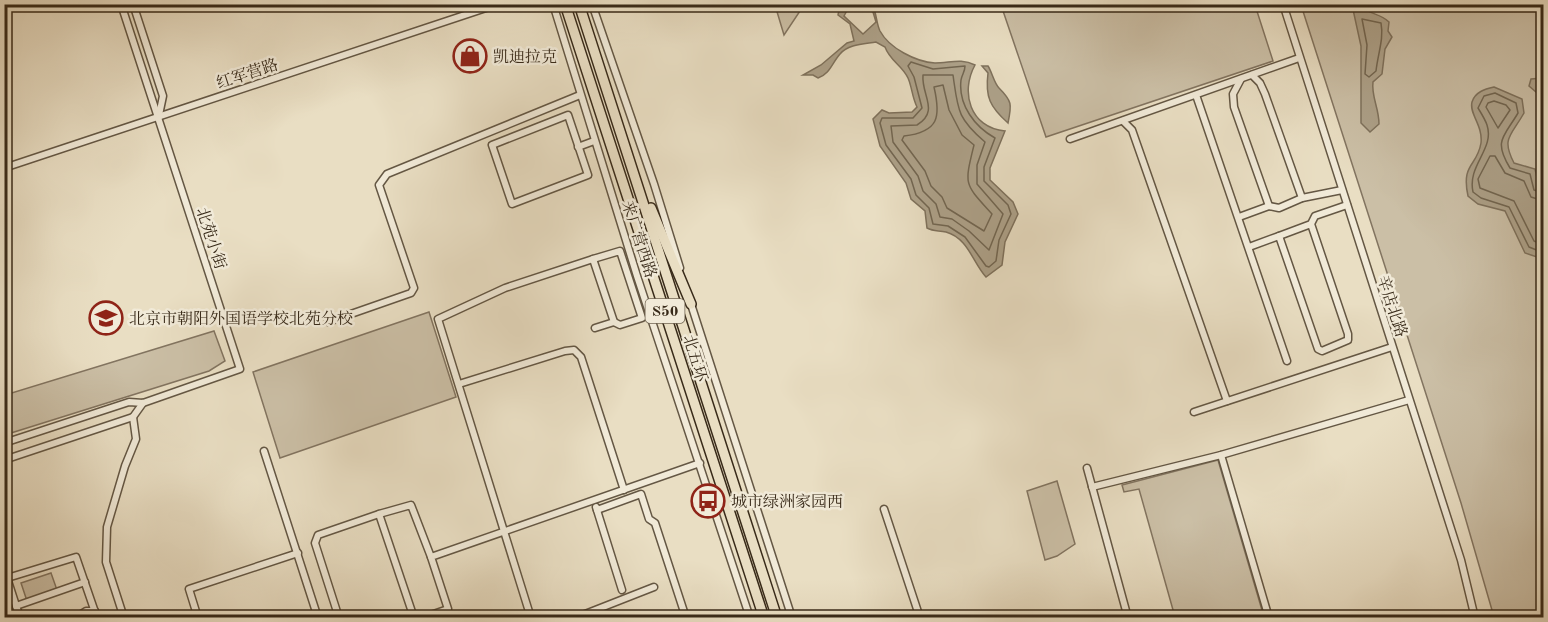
<svg xmlns="http://www.w3.org/2000/svg" width="1548" height="622" font-family="'Old Standard TT','Noto Serif SC',serif">
<rect width="100%" height="100%" fill="#e9dec3"/>
<filter id="stains"><feTurbulence type="fractalNoise" baseFrequency=".00333" numOctaves="4"/><feColorMatrix values="0 0 0 0 .2 0 0 0 0 .09 0 0 0 0 .02 0 0 0 .5 -.17"/></filter>
<radialGradient id="worn" r=".72"><stop offset=".6" stop-color="#630" stop-opacity="0"/><stop offset="1" stop-color="#630" stop-opacity=".3"/></radialGradient>
<g fill="#cbbfa6" stroke="#827460" stroke-width="1.5">
<polygon points="775,5 804,5 784,35"/>
<polygon points="1001,5 1132,5 1135,11 1156,5 1255,5 1273,61 1046,137"/>
<polygon points="1301,5 1543,5 1543,617 1494,617 1461,503"/>
<polygon points="429,312 456,397 280,458 253,372"/>
<polygon points="214,331 225,361 209,371 11,433 5,409 5,395"/>
<polygon points="1218,460 1264,617 1175,617 1139,489 1124,492 1122,485"/>
<polygon points="1057,481 1075,544 1057,556 1045,560 1027,491"/>
<polygon points="51,573 57,590 27,601 21,583"/>
</g>
<g fill="#ada189" stroke="#7e715c" stroke-width="1.5">
<path d="M840 5H850L844 16 863 34 876 22 873 12 860 5H872C877 13 876 23 880 31 889 48 916 62 935 63 950 63 961 58 975 65 960 92 970 128 1005 131L990 168V180L1013 202 1018 214 1005 242 1002 265 986 277C973 263 968 238 946 232 939 230 934 232 927 228L925 211 911 199 906 183 880 146 873 119 882 110 889 113 912 112 917 107C912 97 912 87 908 78 902 65 890 61 885 47L876 42C864 44 848 44 840 54 832 63 830 74 818 78L813 75H803L821 65 847 43 854 41 850 24 838 15Z"/>
<path d="M1352 5H1358C1370 15 1380 13 1389 22L1388 31 1392 37 1385 49 1382 74 1373 82C1371 96 1379 108 1379 124L1370 132 1361 123V46Z"/>
<path d="M982 66H988C992 72 994 83 999 88 1012 101 1012 104 1008 123 990 107 985 97 988 73Z"/>
<polygon points="1543,78 1544,78 1543,98 1529,86 1531,79"/>
<path d="M1494 87 1522 99 1524 113C1511 136 1501 138 1514 163L1535 169 1539 186 1543 189V259L1525 253 1505 211 1478 204 1468 196C1461 163 1477 167 1481 143 1483 125 1469 114 1472 102 1475 92 1485 89 1494 87Z"/>
</g>
<g fill="none" stroke-linecap="round" stroke-linejoin="round">
<g stroke="#726651" stroke-width="1.5">
<path d="M1362 19 1381 23C1384 39 1378 53 1376 71L1369 77 1365 74 1367 45Z"/>
<path d="M911 62 933 69 965 66C965 72 962 74 961 80 958 105 975 127 995 138L984 167V181L1008 205 1011 214 999 240 996 261 989 267 986 266 965 237 948 226 933 224 929 208 916 195 911 179 886 145 880 123 882 118H913L922 108 914 77 908 66Z"/>
<path d="M923 75H953C958 110 957 118 985 142L977 165V184L1003 214 989 250 969 231 952 219 940 217 936 204 923 191 918 176 893 142 891 126 917 125C940 111 921 95 923 75Z"/>
<path d="M943 85 949 110 962 135 974 145C964 186 964 183 992 214L984 231 947 208 942 197 931 186 925 171 902 140 904 136C939 132 941 117 934 87Z"/>
<polygon points="1494,101 1506,105 1510,110 1498,128 1486,107 1488,103"/>
<path d="M1544 193 1534 190 1530 174 1510 168C1493 140 1504 137 1518 113L1516 103 1495 93 1484 96 1478 108C1481 113 1485 119 1487 125 1495 149 1467 165 1473 192L1481 198 1509 207 1529 247 1544 253"/>
<polyline points="1544,201 1531,197 1524,181 1505,173 1495,156 1490,156 1478,179 1480,188 1514,201 1534,241 1544,245"/>
</g>
<g stroke="#645744" stroke-width="9">
<g id="minor">
<polyline points="133,4 163,96 159,115"/>
<polyline points="553,4 637,276 750,618"/>
<polyline points="592,4 654,184 680,268"/>
<polyline points="1283,4 1461,560 1475,618"/>
<polyline points="1252,75 1260,83 1265,94 1302,198"/>
<polyline points="1241,79 1233,94 1234,107 1269,206"/>
<polyline points="1196,95 1287,361"/>
<polygon points="568,115 588,175 512,204 492,145"/>
<polyline points="1123,121 1132,130 1227,401"/>
<polyline points="1070,139 1299,58"/>
<polyline points="578,147 594,141"/>
<polyline points="4,168 498,4"/>
<polyline points="1239,217 1269,206 1279,208 1302,198 1342,190"/>
<polyline points="1311,224 1279,236 1318,349 1322,351 1348,340 1348,334 1311,224 1315,216 1347,205"/>
<polyline points="1249,247 1279,236"/>
<polyline points="593,259 620,251 642,318 620,325 614,322"/>
<polyline points="690,301 792,618"/>
<polyline points="328,322 411,293 414,288 379,185 387,174 580,95"/>
<polyline points="459,384 565,351 574,350 581,357 624,490"/>
<polyline points="1194,412 1392,347"/>
<polyline points="4,443 129,402 143,403 240,369 121,4"/>
<polyline points="264,451 318,618"/>
<polyline points="1221,455 1269,618"/>
<polyline points="4,460 133,417 143,403"/>
<polyline points="1087,468 1128,618"/>
<polyline points="1092,487 1221,455 1409,400"/>
<polyline points="596,507 622,590"/>
<polyline points="884,509 920,618"/>
<polyline points="597,510 641,494 649,519 655,523 686,618"/>
<polyline points="7,578 20,618"/>
<polyline points="4,579 76,557 97,618"/>
<polyline points="16,606 85,582"/>
<polyline points="75,618 86,611 95,611"/>
<polyline points="124,618 106,562 107,527 125,466 136,439 133,417"/>
<polyline points="198,618 189,589 298,553"/>
<polyline points="339,618 315,543 318,535 379,514"/>
<polyline points="414,618 379,514 411,505 431,557"/>
<polyline points="422,618 448,609 431,557 700,463"/>
<polyline points="531,618 438,319 505,288 593,259 614,322 595,328"/>
<polyline points="575,618 654,587"/>
</g>
</g>
<g stroke="#382a19" stroke-width="12">
<g id="highway">
<polyline points="565,4 764,618"/>
<polyline points="579,4 777,618"/>
<polyline points="651,208 691,304"/>
</g>
</g>
<use href="#minor" stroke="#f1ead8" stroke-width="6"/>
<use href="#highway" stroke="#e9dec3" stroke-width="9"/>
</g>
<defs>
<g id="shop-ring" transform="scale(1.725)"><circle r="9.5" fill="#f1ead8" stroke="#8f2418" stroke-width="1.5"/><path d="M-5-2.5h2.3a2.7 3.5 0 0 1 5.4 0H5L5.5 6h-11ZM-1.5-2.5h3a1.5 2.3 0 0 0-3 0Z" fill="#8f2418"/></g>
<g id="school-ring" transform="scale(1.725)"><circle r="9.5" fill="#f1ead8" stroke="#8f2418" stroke-width="1.5"/><path d="M0-5L7-2L0 1L-7-2ZM-4 1L0 2.5L4 1V4Q0 6-4 4Z" fill="#8f2418"/></g>
<g id="bus-ring" transform="scale(1.725)"><circle r="9.5" fill="#f1ead8" stroke="#8f2418" stroke-width="1.5"/><path d="M-5-6H5V4H4V6H2V4H-2V6H-4V4H-5ZM-3.5-4V0h7V-4ZM-3.5 1.2v1.5H-2V1.2ZM2 1.2v1.5H3.5V1.2Z" fill="#8f2418"/></g>
</defs>
<g fill-rule="evenodd">
<use href="#shop-ring" x="470" y="56"/>
<use href="#school-ring" x="106" y="318"/>
<use href="#bus-ring" x="708" y="501"/>
</g>
<g text-anchor="middle" stroke-width="5" stroke-linejoin="round" paint-order="stroke">
<rect fill="#f1ead8" stroke="#706452" stroke-width="1.5" x="645.5" y="299" width="39" height="24" rx="4.5"/>
<g font-size="15" font-weight="bold" fill="#382a19">
<text x="665" y="316">S50</text>
</g>
<g font-size="16" fill="#382a19" stroke="#f1ead8" text-anchor="start">
<text x="493" y="62">凯迪拉克</text>
<text x="129" y="324">北京市朝阳外国语学校北苑分校</text>
<text x="731" y="507">城市绿洲家园西</text>
</g>
<g font-size="16" fill="#382a19" stroke="#f1ead8">
<text transform="translate(247 73) rotate(-18)" y="6">红军营路</text>
<text transform="translate(212 238) rotate(72)" y="6">北苑小街</text>
<text transform="translate(640 239) rotate(72)" y="6">来广营西路</text>
<text transform="translate(1393 306) rotate(72)" y="6">辛店北路</text>
<text transform="translate(696 358) rotate(73)" y="6">北五环</text>
</g>
</g>
<rect width="1548" height="622" fill="none" stroke="#e9dec3" stroke-width="24"/>
<rect x="6" y="6" width="1536" height="610" fill="none" stroke="#382a19" stroke-width="3"/>
<rect x="12" y="12" width="1524" height="598" fill="none" stroke="#382a19" stroke-width="1.5"/>
<rect width="100%" height="100%" filter="url(#stains)"/>
<rect width="100%" height="100%" fill="url(#worn)"/>
</svg>
